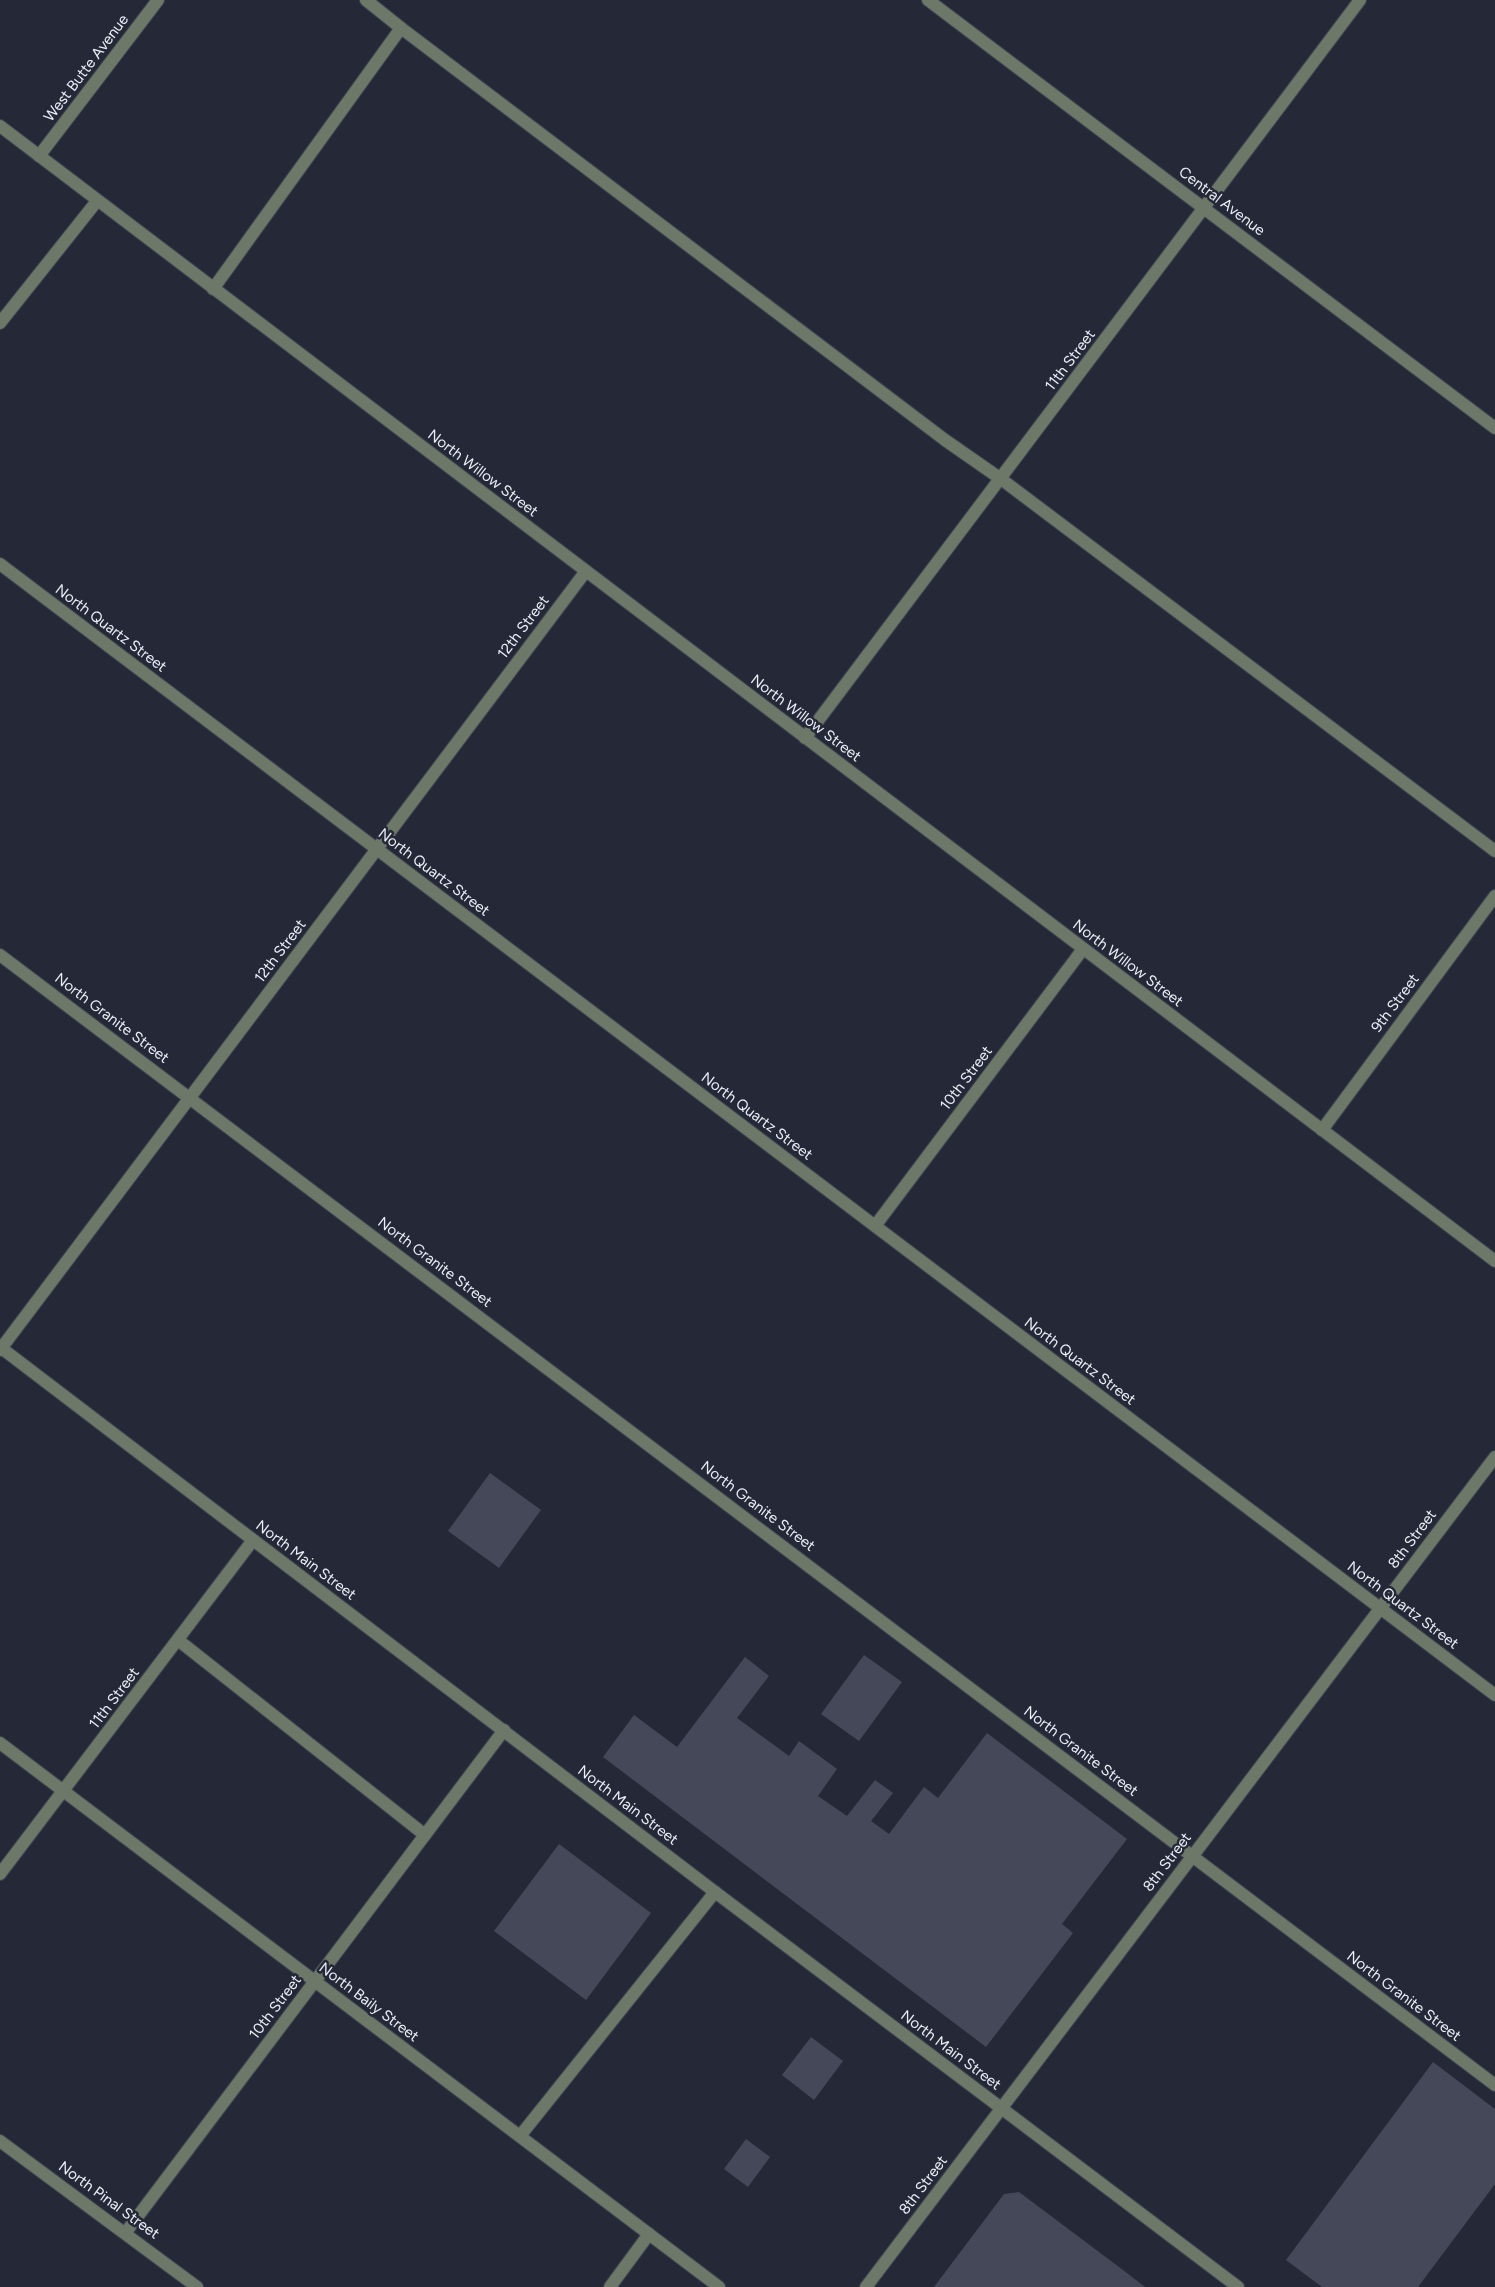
<svg xmlns="http://www.w3.org/2000/svg" width="1495" height="2287" font-family="Figtree,sans-serif">
<rect width="100%" height="100%" fill="#252937"/>
<g fill="#444858">
<polygon points="490,1473 541,1510 499,1568 448,1531"/>
<polygon points="864,1655 902,1682 859,1741 821,1714"/>
<polygon points="745,1657 769,1676 737,1718 789,1756 799,1741 837,1769 818,1796 847,1816 875,1780 893,1793 871,1821 889,1834 924,1787 938,1798 987,1733 1127,1839 1062,1924 1073,1933 986,2047 603,1757 634,1715 677,1747"/>
<polygon points="559,1844 651,1913 586,2000 494,1931"/>
<polygon points="811,2037 843,2061 814,2100 782,2075"/>
<polygon points="1433,2062 1495,2109 1495,2184 1418,2287 1322,2287 1286,2260"/>
<polygon points="746,2139 770,2157 748,2187 724,2169"/>
<polygon points="1019,2192 1127,2273 1145,2287 934,2287 1004,2194"/>
</g>
<g fill="none" stroke-linecap="round" stroke-linejoin="round">
<g stroke="#414552" stroke-width="14">
<g id="minor">
<polyline points="928,0 1495,428"/>
<polyline points="401,28 945,440 1001,479 1495,851"/>
<polyline points="0,126 1495,1261"/>
<polyline points="39,156 158,0"/>
<polyline points="213,289 401,28 366,0"/>
<polyline points="0,323 97,201"/>
<polyline points="0,564 1495,1695"/>
<polyline points="805,738 1360,0"/>
<polyline points="0,955 1495,2085"/>
<polyline points="1322,1130 1495,896"/>
<polyline points="875,1226 1083,949"/>
<polyline points="0,1347 715,1892 1238,2287"/>
<polyline points="0,1350 586,571"/>
<polyline points="178,1640 425,1835"/>
<polyline points="0,1743 719,2287"/>
<polyline points="0,1874 253,1540"/>
<polyline points="520,2136 715,1892"/>
<polyline points="0,2141 197,2287"/>
<polyline points="126,2232 504,1730"/>
<polyline points="610,2287 649,2234"/>
<polyline points="866,2287 1495,1457"/>
</g>
</g>
<use href="#minor" stroke="#6d7869" stroke-width="12"/>
</g>
<g text-anchor="middle" stroke-width="5" stroke-linejoin="round" paint-order="stroke">
<g font-size="15" fill="#ebeef7" stroke="#252937">
<text transform="translate(86 68) rotate(-53)" y="5">West Butte Avenue</text>
<text transform="translate(1222 201) rotate(37)" y="5">Central Avenue</text>
<text transform="translate(1070 360) rotate(-53)" y="5">11th Street</text>
<text transform="translate(483 473) rotate(37)" y="5">North Willow Street</text>
<text transform="translate(523 627) rotate(-53)" y="5">12th Street</text>
<text transform="translate(111 628) rotate(37)" y="5">North Quartz Street</text>
<text transform="translate(806 718) rotate(37)" y="5">North Willow Street</text>
<text transform="translate(434 872) rotate(37)" y="5">North Quartz Street</text>
<text transform="translate(280 951) rotate(-53)" y="5">12th Street</text>
<text transform="translate(1128 963) rotate(37)" y="5">North Willow Street</text>
<text transform="translate(1395 1003) rotate(-53)" y="5">9th Street</text>
<text transform="translate(112 1018) rotate(37)" y="5">North Granite Street</text>
<text transform="translate(966 1078) rotate(-53)" y="5">10th Street</text>
<text transform="translate(757 1116) rotate(37)" y="5">North Quartz Street</text>
<text transform="translate(435 1262) rotate(37)" y="5">North Granite Street</text>
<text transform="translate(1080 1361) rotate(37)" y="5">North Quartz Street</text>
<text transform="translate(758 1506) rotate(37)" y="5">North Granite Street</text>
<text transform="translate(1412 1539) rotate(-53)" y="5">8th Street</text>
<text transform="translate(306 1560) rotate(37)" y="5">North Main Street</text>
<text transform="translate(1403 1605) rotate(37)" y="5">North Quartz Street</text>
<text transform="translate(114 1698) rotate(-53)" y="5">11th Street</text>
<text transform="translate(1081 1751) rotate(37)" y="5">North Granite Street</text>
<text transform="translate(628 1805) rotate(37)" y="5">North Main Street</text>
<text transform="translate(1167 1862) rotate(-53)" y="5">8th Street</text>
<text transform="translate(1404 1996) rotate(37)" y="5">North Granite Street</text>
<text transform="translate(369 2002) rotate(37)" y="5">North Baily Street</text>
<text transform="translate(275 2007) rotate(-53)" y="5">10th Street</text>
<text transform="translate(951 2050) rotate(37)" y="5">North Main Street</text>
<text transform="translate(923 2185) rotate(-53)" y="5">8th Street</text>
<text transform="translate(109 2200) rotate(36)" y="5">North Pinal Street</text>
</g>
</g>
</svg>
